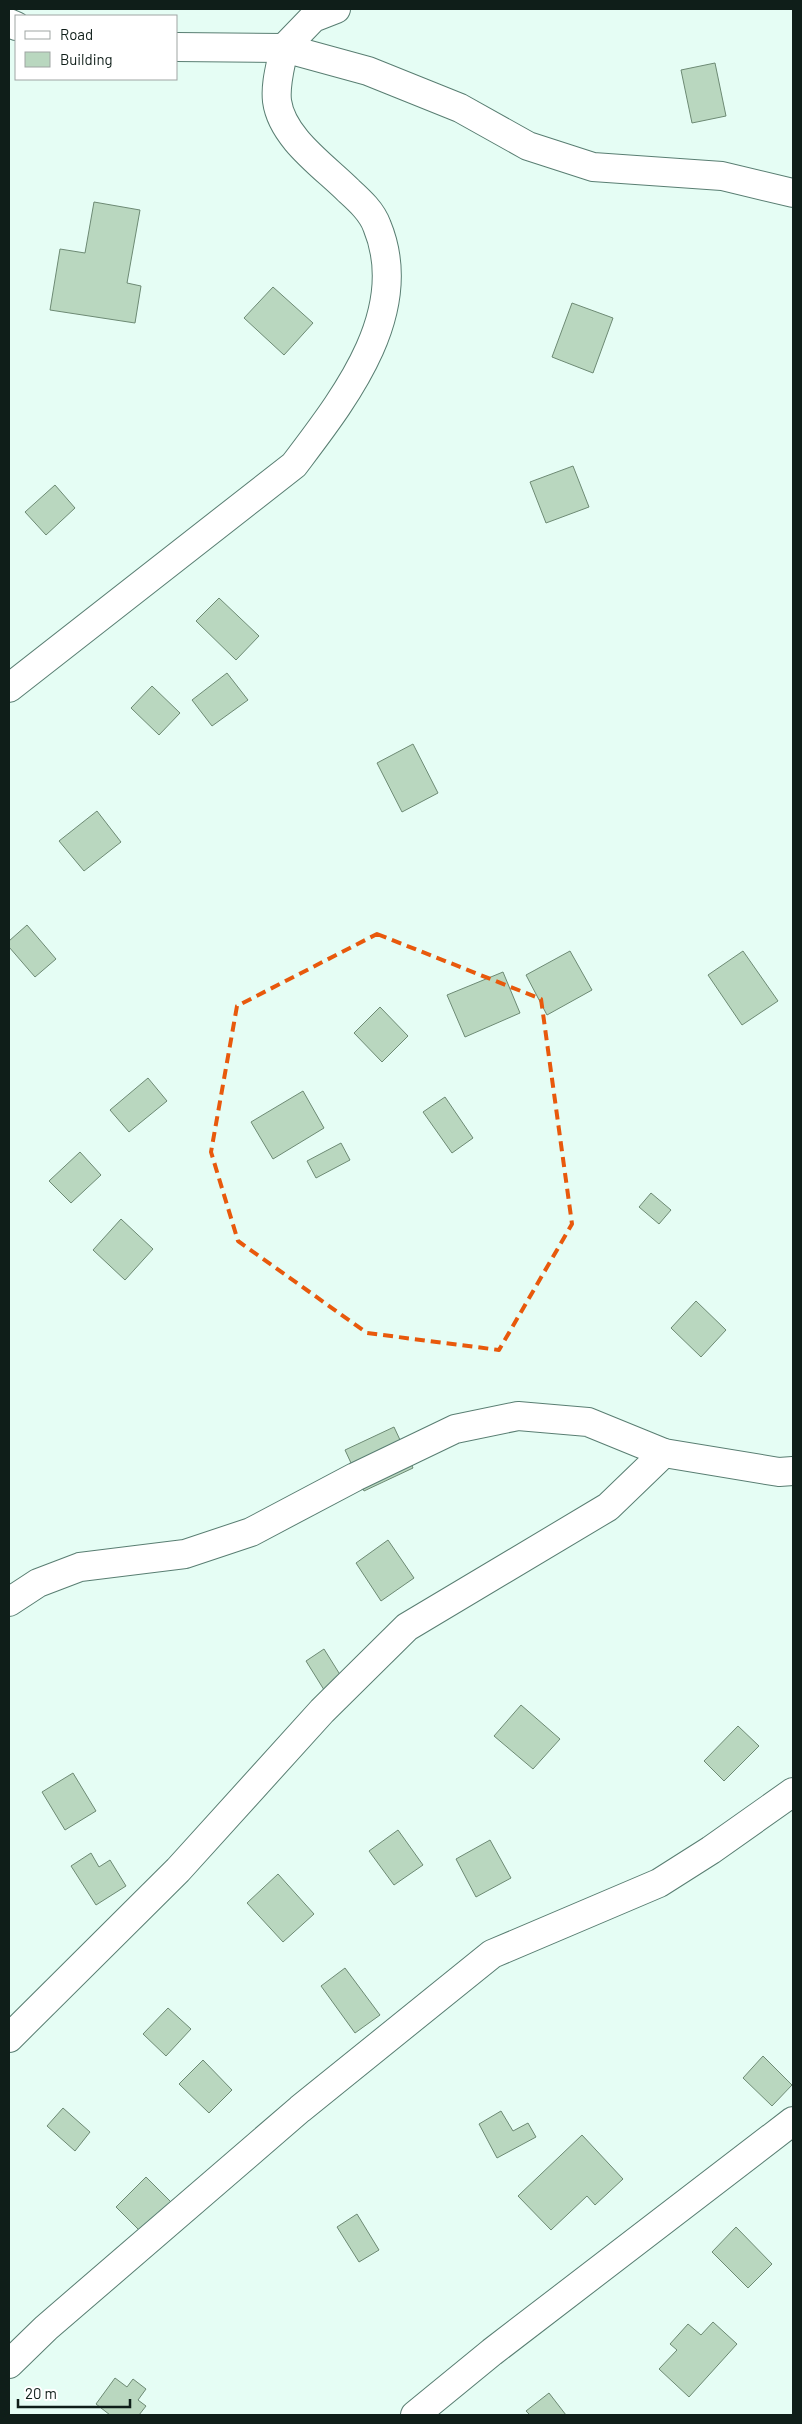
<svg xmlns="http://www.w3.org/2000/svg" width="802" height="2424" font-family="Barlow,sans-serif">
<rect width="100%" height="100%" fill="#e5fdf4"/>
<g fill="#b9d7bf" stroke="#6d8a74">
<polygon points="715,63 726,116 692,123 681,70"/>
<polygon points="94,202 140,210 127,283 141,286 135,323 50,310 60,249 85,253"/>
<polygon points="273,287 313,323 284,355 244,318"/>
<polygon points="572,303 613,318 593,373 552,357"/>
<polygon points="573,466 589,507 546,523 530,482"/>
<polygon points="55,485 75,508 46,535 25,512"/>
<polygon points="219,598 259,636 236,660 196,621"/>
<polygon points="227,673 248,700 212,726 192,700"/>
<polygon points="152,686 180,713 159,735 131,708"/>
<polygon points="413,744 438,793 402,812 377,763"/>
<polygon points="97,811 121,842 84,871 59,841"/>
<polygon points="27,925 56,959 35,977 9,947 9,941"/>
<polygon points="570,951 592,990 547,1015 526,975"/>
<polygon points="743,951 778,1001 742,1025 708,975"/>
<polygon points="503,972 520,1013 465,1037 447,995"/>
<polygon points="380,1007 408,1036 382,1062 354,1033"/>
<polygon points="148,1078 167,1101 129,1132 110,1110"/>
<polygon points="303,1091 324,1128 273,1159 251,1122"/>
<polygon points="445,1097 473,1138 452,1153 423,1112"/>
<polygon points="341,1143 350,1160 316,1178 307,1161"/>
<polygon points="80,1152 101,1175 71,1203 49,1181"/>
<polygon points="651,1193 671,1210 659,1224 639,1207"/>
<polygon points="121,1219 153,1249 125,1280 93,1250"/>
<polygon points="696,1301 726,1330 701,1357 671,1328"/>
<polygon points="394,1427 413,1468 364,1491 345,1450"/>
<polygon points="388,1540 414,1578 381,1601 356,1563"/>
<polygon points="324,1649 344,1681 326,1693 306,1661"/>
<polygon points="521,1705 560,1739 533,1769 494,1736"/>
<polygon points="738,1726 759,1746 724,1781 704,1761"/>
<polygon points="73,1773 96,1811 65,1830 42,1792"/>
<polygon points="398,1830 423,1865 394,1885 369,1851"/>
<polygon points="490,1840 511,1878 476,1897 456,1859"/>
<polygon points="91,1853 99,1867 110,1860 126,1886 96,1905 71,1866"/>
<polygon points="278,1874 314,1914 283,1942 247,1903"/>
<polygon points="345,1968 380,2015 355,2033 321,1986"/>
<polygon points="168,2008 191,2029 166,2056 143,2034"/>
<polygon points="763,2056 792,2085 772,2106 743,2078"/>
<polygon points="203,2060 232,2090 209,2113 179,2084"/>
<polygon points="63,2108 90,2132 75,2151 47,2126"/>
<polygon points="501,2111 513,2131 528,2123 536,2137 497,2158 479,2124"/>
<polygon points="582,2135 623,2179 595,2205 587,2196 551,2230 518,2196"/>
<polygon points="146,2177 177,2208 147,2238 116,2207"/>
<polygon points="357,2214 379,2250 359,2262 337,2227"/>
<polygon points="736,2227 772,2264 748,2288 712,2252"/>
<polygon points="713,2322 737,2344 689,2397 659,2369 677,2350 670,2344 688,2324 701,2335"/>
<polygon points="115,2378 127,2387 133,2379 146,2389 138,2400 146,2406 139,2415 110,2415 96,2404"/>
<polygon points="549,2393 566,2415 530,2415 526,2411"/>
</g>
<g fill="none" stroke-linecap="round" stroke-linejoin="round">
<g stroke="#597e72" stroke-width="30">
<g id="street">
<polyline points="9,23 16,26"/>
<polyline points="176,47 284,48 313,18 336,9"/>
<path d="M9 688 294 465C343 400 413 313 377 226 372 212 360 201 349 191 324 166 282 138 277 101 275 83 281 65 284 48L368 71 460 108 528 146 593 167 722 176 793 193"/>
<polyline points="9,1602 38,1583 80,1567 185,1554 251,1532 355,1477 455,1429 518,1416 588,1422 664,1453 779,1472 793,1471"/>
<polyline points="9,2038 178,1870 322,1711 407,1627 608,1507 664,1453"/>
<polyline points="9,2364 46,2328 300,2109 492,1954 659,1883 711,1850 793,1792"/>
<polyline points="415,2415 492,2352 793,2121"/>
</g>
</g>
<use href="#street" stroke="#fff" stroke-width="28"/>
</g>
<path fill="none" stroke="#e8590c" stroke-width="4" stroke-dasharray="10 6" stroke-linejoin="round" d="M377 934 541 999 572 1224 499 1350 367 1333 238 1241 211 1152 237 1006Z"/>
<rect width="802" height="2424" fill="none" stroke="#0f1e19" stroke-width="20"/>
<rect x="15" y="15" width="162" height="65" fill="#ffffff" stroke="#9fa5a3"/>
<rect x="25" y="31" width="25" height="8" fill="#ffffff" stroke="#9fa5a3"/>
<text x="60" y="40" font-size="15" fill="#0f1e19">Road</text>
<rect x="25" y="52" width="25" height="15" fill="#b9d7bf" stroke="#9fa5a3"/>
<text x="60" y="65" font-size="15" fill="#0f1e19">Building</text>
<path d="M18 2399v8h112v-8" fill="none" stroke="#0f1e19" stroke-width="2.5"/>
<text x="25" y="2399" font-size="15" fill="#0f1e19" stroke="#ffffff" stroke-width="4" paint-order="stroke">20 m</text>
</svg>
